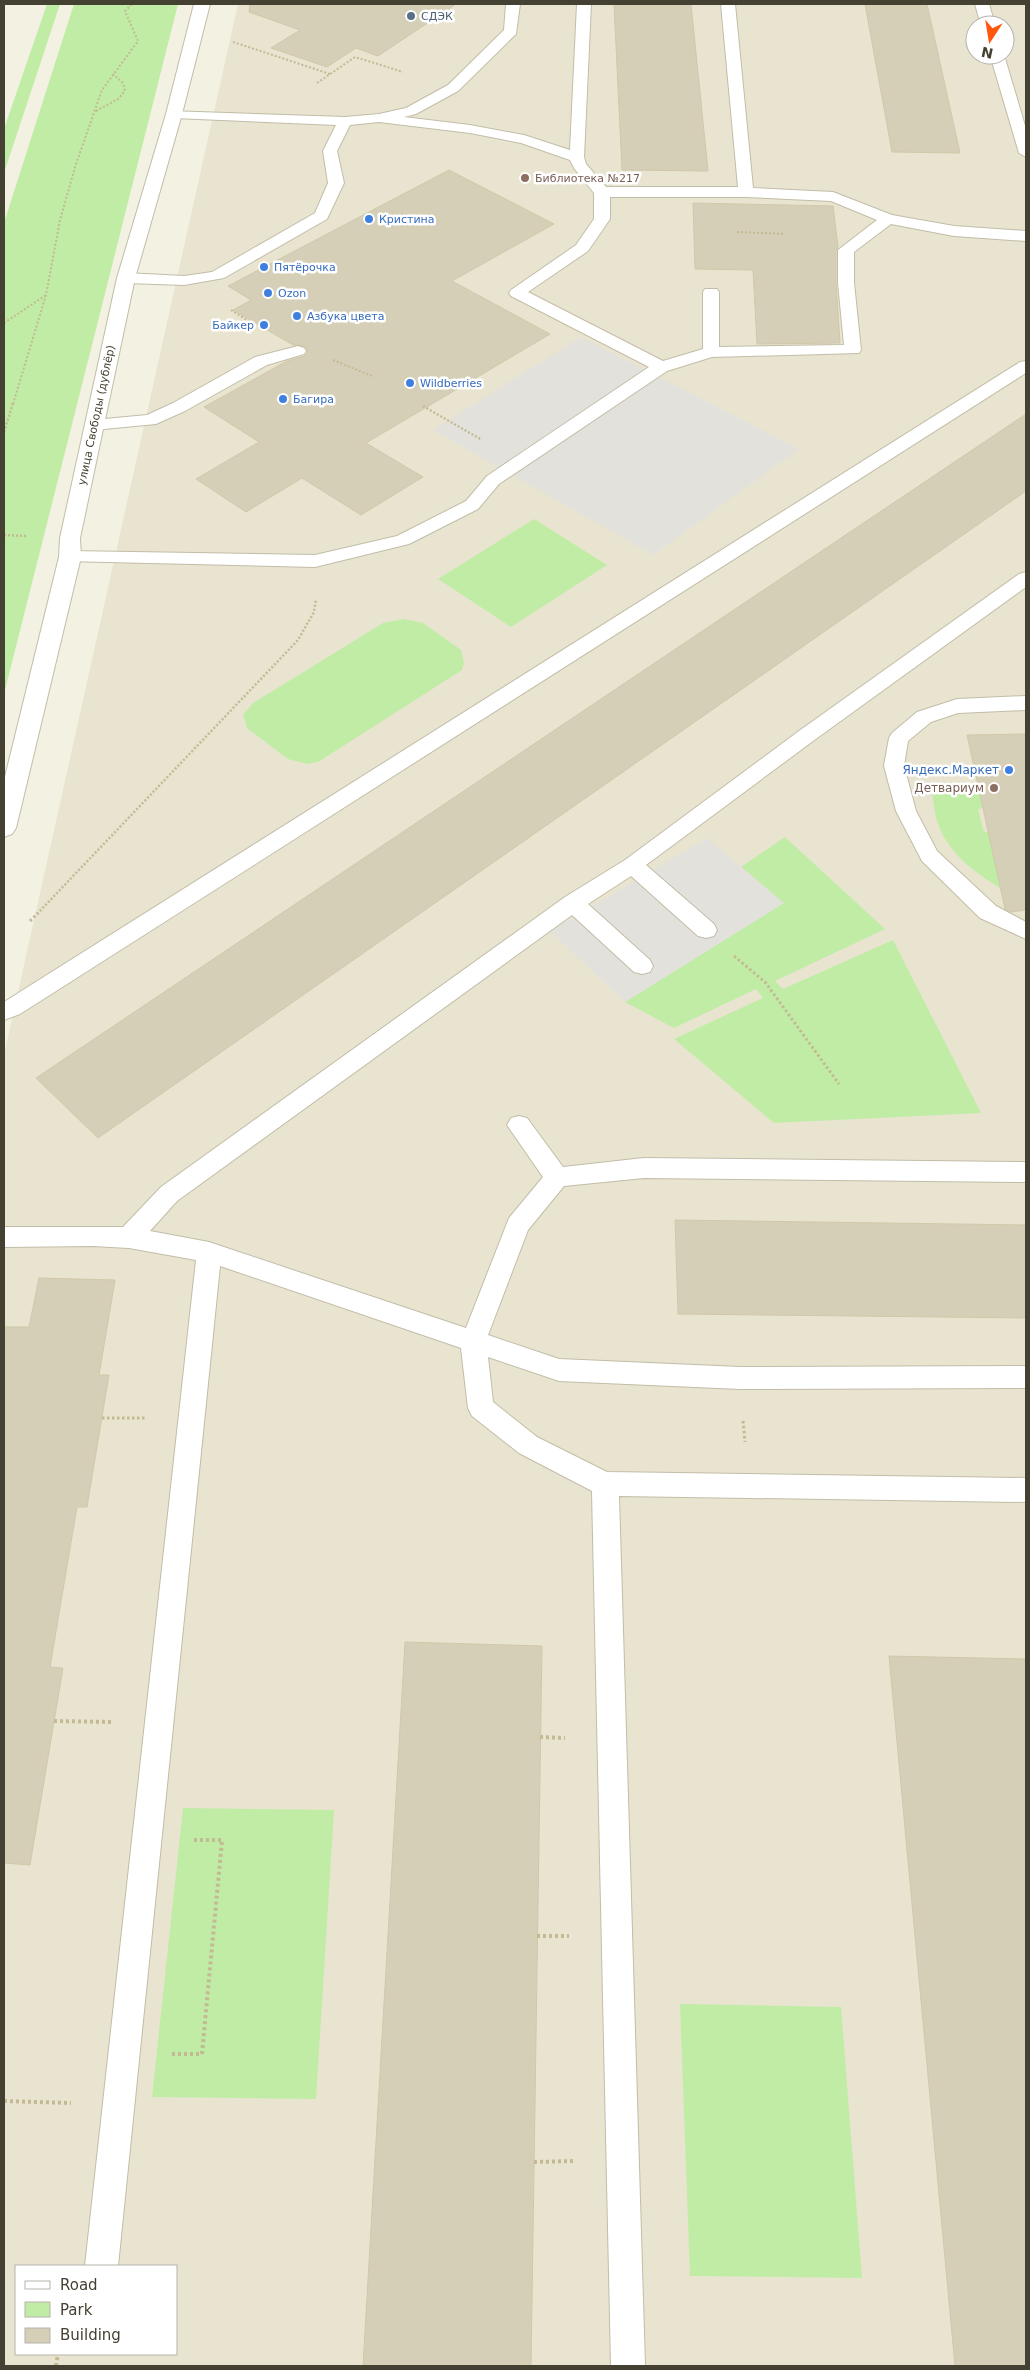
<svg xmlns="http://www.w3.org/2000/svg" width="1030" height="2370" font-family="'DejaVu Sans',sans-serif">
<rect width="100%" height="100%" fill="#f3f1e2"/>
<path fill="#e8e4d0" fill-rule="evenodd" d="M238 4H1026V2366H4V1055ZM975 25H1005V55H975ZM16 2266H176V2354H16Z"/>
<g fill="#c1eca6">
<polygon points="47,4 60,4 4,173 4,129"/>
<polygon points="74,4 178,4 4,694 4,223"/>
<polygon points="534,519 607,565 511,627 438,579"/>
<polygon points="404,619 423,623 461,650 464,663 462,670 318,762 307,764 288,759 247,728 243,715 253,703 383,623"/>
<path d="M980 793 983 808 978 809 984 832H1026V904C991 882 951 863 937 821 934 812 934 803 932 794Z"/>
<polygon points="785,837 885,929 775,981 783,989 893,940 981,1113 774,1123 674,1039 763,998 756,989 674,1028 625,1002 783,903 741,867"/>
<polygon points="183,1808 334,1810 316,2099 152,2097"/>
<polygon points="680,2004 841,2007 862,2278 690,2276"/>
</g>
<g fill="#e3e1dc">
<polygon points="581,337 799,449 653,555 433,430"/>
<polygon points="707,838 784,903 625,1002 550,931"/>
</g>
<g fill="#d5cfb7" stroke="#d1c8a9">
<polygon points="250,4 456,4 378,56 356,48 327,67 271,48 300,30 249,12"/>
<polygon points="614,4 691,4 708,171 622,170"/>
<polygon points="865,4 927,4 960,153 892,152"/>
<polygon points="449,170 554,224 452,281 550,334 366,443 423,477 361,515 302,478 246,512 196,479 259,442 204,407 287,361 305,356 308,352 305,346 293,345 233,310 251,300 228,286"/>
<polygon points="693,203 833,206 838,247 836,250 836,283 840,343 757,344 753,270 695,269"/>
<polygon points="1026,414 1026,491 98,1138 36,1078"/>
<polygon points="1026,734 1026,910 1011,912 1005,909 967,735"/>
<polygon points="675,1220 1026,1225 1026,1318 678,1314"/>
<polygon points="39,1278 115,1280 99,1375 109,1375 87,1507 77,1507 50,1667 63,1668 30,1865 4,1863 4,1327 29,1327"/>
<polygon points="405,1642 542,1646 531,2366 363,2366"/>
<polygon points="889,1656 1026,1659 1026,2366 955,2366"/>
</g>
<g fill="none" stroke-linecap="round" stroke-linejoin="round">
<g stroke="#c2bda7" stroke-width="2">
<g id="lane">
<path d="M506 4H520L516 34 458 91 416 114 404 117 470 125 524 135 570 150 577 4H591L584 157 586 164 606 187H738L721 4H735L753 188 833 192 892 215 954 226 1026 231V241L954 236 891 224 854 252V283L861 350 859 353 712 357 667 371 499 484 478 509 409 544 315 567 64 561 61 557 64 553 70 551 315 555 397 536 466 501 487 476 649 367 511 296 509 293 511 290 576 245 594 219V193L574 168 570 160 521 143 470 133 379 122 350 125 337 151 344 183 327 219 224 278 184 285 126 283 120 281 118 278 120 275 126 273 184 276 212 272 315 213 328 183 323 151 336 125 174 118 169 117 167 114 169 111 345 117 379 114 406 108 448 85 504 30ZM610 197H746L831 201 877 220 838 250V283L844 345 719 347V292L717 289H705L703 292V349L663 361 528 292 588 251 610 219Z"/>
<polygon points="975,4 989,4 995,25 981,25"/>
<polygon points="990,55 1004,55 1026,129 1026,157 1019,153"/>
<polygon points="298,346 304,348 306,351 304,354 267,365 185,411 156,424 94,430 88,429 85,425 88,421 94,420 147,415 173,403 255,357"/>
<polygon points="1026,361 1026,373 20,1014 4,1020 4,1002 1020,362"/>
<polygon points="1026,572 1026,587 813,741 646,865 714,924 717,930 714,936 706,938 698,936 631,876 588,904 650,960 653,966 650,972 642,974 634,972 572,915 177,1201 150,1231 209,1242 466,1328 509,1218 543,1177 507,1125 511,1118 519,1116 527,1118 563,1167 644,1158 1026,1162 1026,1182 644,1178 564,1186 528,1230 488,1335 559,1359 740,1367 1026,1366 1026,1388 740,1389 559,1381 488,1357 493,1402 537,1437 607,1472 1026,1478 1026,1502 619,1496 645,2366 611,2366 592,1491 519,1453 472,1416 468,1408 461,1348 220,1266 118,2266 85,2266 196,1260 129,1248 93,1246 4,1247 4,1227 123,1227 161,1187 565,897 625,860 799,731 1019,574"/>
<polygon points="1026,696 1026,710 958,713 931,722 908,741 904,766 916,811 937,851 996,906 1026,922 1026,939 980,918 922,861 896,811 884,766 889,738 892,733 917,712 957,699"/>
</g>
</g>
<g stroke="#c2bda7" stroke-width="2">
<polygon id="street" points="194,4 210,4 182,114 135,278 80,538 81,557 16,828 12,834 4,837 4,781 59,557 60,538 117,278 166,114"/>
</g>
<g stroke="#c3ba94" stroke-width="2" stroke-dasharray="2 2" stroke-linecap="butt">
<polyline points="233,42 330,74"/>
<polyline points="317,83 355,57 403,72"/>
<polyline points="96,111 118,99 125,91 123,83 113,74"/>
<polyline points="737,232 784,234"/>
<polyline points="231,310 253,324"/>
<polyline points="4,323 46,295"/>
<polyline points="333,360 372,376"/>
<polyline points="13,404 46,295 60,220 76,164 102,90 138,41 125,11 132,4"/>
</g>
<g stroke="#c3ba94" stroke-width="2.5" stroke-dasharray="2 2" stroke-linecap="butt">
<polyline points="423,406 482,440"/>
<polyline points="4,432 13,403"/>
<polyline points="4,535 28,536"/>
<polyline points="37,914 298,640 314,612 316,599"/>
</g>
<g stroke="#c3ba94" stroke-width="3" stroke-dasharray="2.5 2.5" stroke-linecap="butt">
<polyline points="30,921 38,913"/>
<polyline points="734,956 765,982 839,1084"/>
<polyline points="102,1418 146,1418"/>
<polyline points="743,1421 745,1442"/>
</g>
<g stroke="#c3ba94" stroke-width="4" stroke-dasharray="3 3" stroke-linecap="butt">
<polyline points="54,1721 113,1722"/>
<polyline points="540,1737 565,1738"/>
<polyline points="537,1936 569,1936"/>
<polyline points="172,2054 202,2054 222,1840 193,1840"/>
<polyline points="4,2101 71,2103"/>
<polyline points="534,2162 576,2161"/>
<polyline points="56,2366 58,2354"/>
</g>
<use href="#lane" fill="#fff" fill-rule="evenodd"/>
<use href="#street" fill="#fff" fill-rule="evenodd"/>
</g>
<circle fill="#5c6f8a" stroke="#fff" stroke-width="2" cx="411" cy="16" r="5"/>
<g fill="#8d6e63" stroke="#fff" stroke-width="2">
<circle cx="525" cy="178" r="5"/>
<circle cx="994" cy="788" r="5"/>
</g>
<g fill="#3f7fe0" stroke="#fff" stroke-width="2">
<circle cx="369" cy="219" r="5"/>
<circle cx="264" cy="267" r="5"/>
<circle cx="268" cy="293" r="5"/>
<circle cx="297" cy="316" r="5"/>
<circle cx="264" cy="325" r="5"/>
<circle cx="410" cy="383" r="5"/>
<circle cx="283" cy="399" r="5"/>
<circle cx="1009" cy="770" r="5"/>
</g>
<g text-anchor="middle" stroke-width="5" stroke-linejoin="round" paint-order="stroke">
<g font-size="11" fill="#4e5e75" stroke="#fff" text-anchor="start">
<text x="421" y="20">СДЭК</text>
</g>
<g font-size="11" fill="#785e54" stroke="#fff" text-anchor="start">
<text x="535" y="182">Библиотека №217</text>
</g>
<g font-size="11" fill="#366cbe" stroke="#fff" text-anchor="start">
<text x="379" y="223">Кристина</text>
<text x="274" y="271">Пятёрочка</text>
<text x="278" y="297">Ozon</text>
<text x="307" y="320">Азбука цвета</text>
<text x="254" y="329" text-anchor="end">Байкер</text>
<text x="420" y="387">Wildberries</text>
<text x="293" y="403">Багира</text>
</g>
<g font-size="11" fill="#454132" stroke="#fff">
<text transform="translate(96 415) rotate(-78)" y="4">улица Свободы (дублёр)</text>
</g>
<g font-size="12" fill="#366cbe" stroke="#fff" text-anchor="end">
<text x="999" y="774">Яндекс.Маркет</text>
</g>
<g font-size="12" fill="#785e54" stroke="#fff" text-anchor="end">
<text x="984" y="792">Детвариум</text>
</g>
</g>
<rect width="1030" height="2370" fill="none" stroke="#454132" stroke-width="10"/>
<rect x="15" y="2265" width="162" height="90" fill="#ffffff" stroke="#b5b3ad"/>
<rect x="25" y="2281" width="25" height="8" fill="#ffffff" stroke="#b5b3ad"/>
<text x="60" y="2290" font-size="15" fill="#454132">Road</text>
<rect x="25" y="2302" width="25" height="15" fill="#c1eca6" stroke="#b5b3ad"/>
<text x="60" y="2315" font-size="15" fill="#454132">Park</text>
<rect x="25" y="2328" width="25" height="15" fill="#d5cfb7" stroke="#b5b3ad"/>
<text x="60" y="2340" font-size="15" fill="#454132">Building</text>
<g transform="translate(990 40) rotate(192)"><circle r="24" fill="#ffffff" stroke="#b5b3ad"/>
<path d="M0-4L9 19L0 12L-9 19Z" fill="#ff580d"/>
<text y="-8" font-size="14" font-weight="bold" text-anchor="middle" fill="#454132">N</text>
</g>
</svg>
